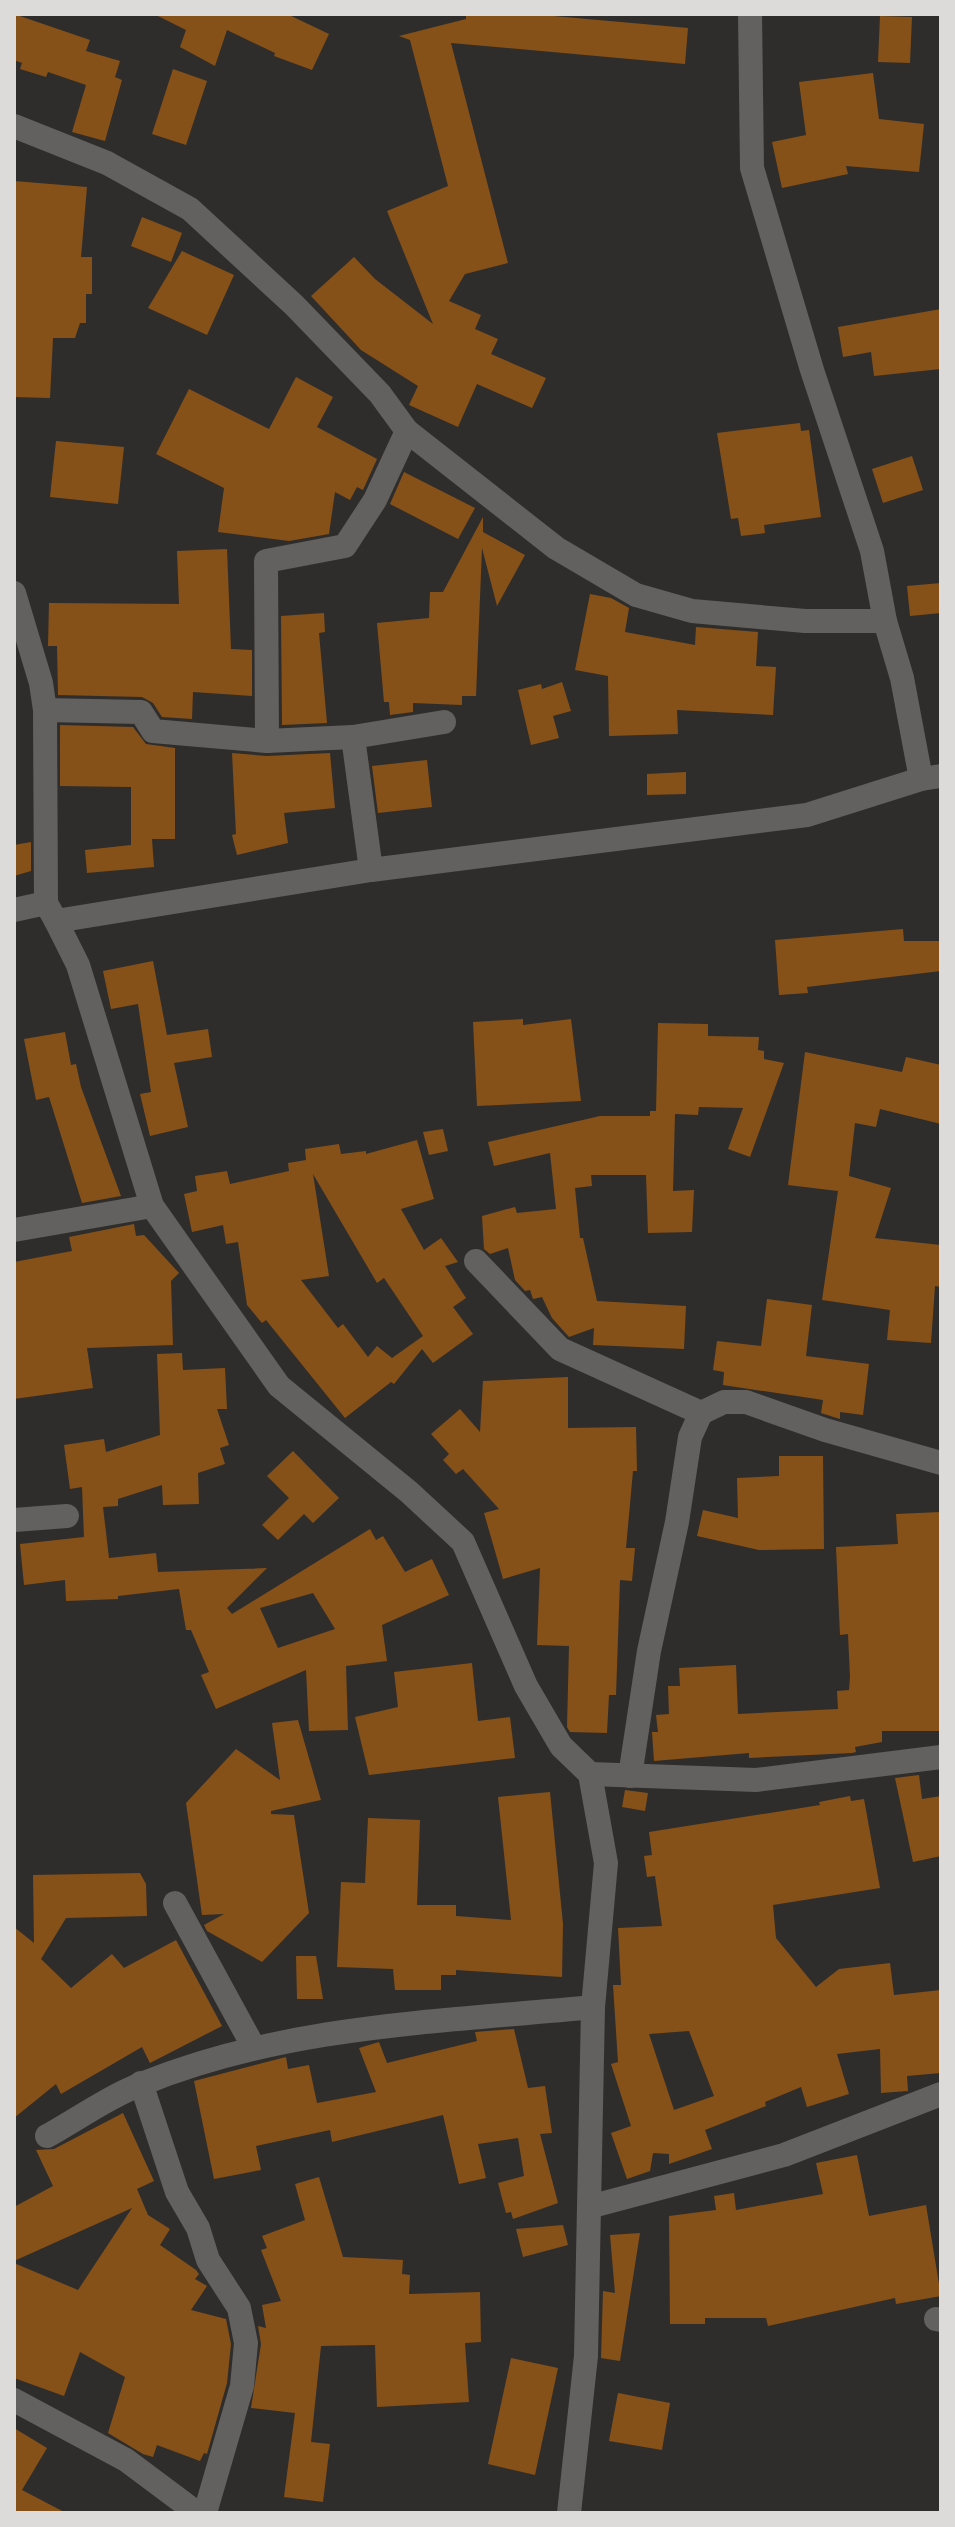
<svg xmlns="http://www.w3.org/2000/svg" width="955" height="2527" font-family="'DejaVu Sans',sans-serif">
<rect width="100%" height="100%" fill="#2f2d2b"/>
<g fill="#855118" fill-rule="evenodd">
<polygon points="14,14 90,40 86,51 120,61 115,77 122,80 105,141 72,132 86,85 48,72 46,77 20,69 22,63 14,60"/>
<polygon points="154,14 287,14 329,34 312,70 274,56 275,53 227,30 215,66 180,47 186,30"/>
<polygon points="466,14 531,14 688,28 685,64 451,43 508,263 465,274 449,301 481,315 475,329 498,339 491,354 546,378 532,408 477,384 458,427 409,405 418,386 361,350 311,296 354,257 375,279 433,324 387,211 448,186 410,40 399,36 466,19"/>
<polygon points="880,16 912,17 910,63 878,62"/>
<polygon points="173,69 207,81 186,145 152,134"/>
<polygon points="873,73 879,119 924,124 919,172 846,166 848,174 782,188 772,142 806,135 799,82"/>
<polygon points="14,181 87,187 81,257 92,257 92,294 86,294 86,323 80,323 75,338 53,338 50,398 14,397"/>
<polygon points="142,217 182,233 171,262 131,246"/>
<polygon points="182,251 234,275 207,335 148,308"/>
<polygon points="941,309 941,369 874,376 871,352 843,357 838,327"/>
<polygon points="296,377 333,397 317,427 377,459 363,490 357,487 350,500 335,492 329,534 289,541 218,532 224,488 156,454 189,389 269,429"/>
<polygon points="800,423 801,431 809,430 821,517 764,525 765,533 741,536 738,518 731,519 717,433"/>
<polygon points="56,441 124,447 118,504 50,497"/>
<polygon points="912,456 923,490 883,503 872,469"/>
<polygon points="404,472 475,508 458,539 390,504"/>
<polygon points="483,517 483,532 525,555 497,606 482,548 476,696 462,696 462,705 413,703 413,712 390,715 389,702 384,702 377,623 429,618 430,592 443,592"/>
<polygon points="227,549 231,649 252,650 252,696 193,692 192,719 162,717 153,703 142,697 58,695 57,646 48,646 49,603 179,604 177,551"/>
<polygon points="941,583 941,613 910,616 907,586"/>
<polygon points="590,594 611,598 629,608 625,632 695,645 696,627 758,632 756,666 776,667 773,715 677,710 678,734 609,736 608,676 575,670"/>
<polygon points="324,613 325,632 319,633 327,723 282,725 281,616"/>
<polygon points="562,682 571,711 553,716 559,738 531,745 518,690 541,684 542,689"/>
<polygon points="60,725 133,727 146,744 175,748 175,839 152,839 154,867 87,873 85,850 131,845 131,787 60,786"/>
<polygon points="232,753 267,756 330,753 335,808 284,813 288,843 237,855 232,835 236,834"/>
<polygon points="427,760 432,807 378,813 372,766"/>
<polygon points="686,772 686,794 647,795 647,774"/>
<polygon points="31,842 31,871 14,876 14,845"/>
<polygon points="903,929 904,941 941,941 941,971 807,987 808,993 779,995 775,940"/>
<polygon points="153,961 167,1035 208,1029 212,1057 174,1063 188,1127 150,1136 140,1094 151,1092 138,1004 111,1009 103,971"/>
<polygon points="523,1019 523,1025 571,1019 581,1101 477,1106 473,1022"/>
<polygon points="658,1023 708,1024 708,1036 759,1037 758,1050 764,1051 764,1059 784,1063 750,1157 728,1149 743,1108 699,1107 698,1115 675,1114 673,1191 694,1190 692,1232 648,1233 646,1175 591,1175 592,1186 575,1188 580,1238 583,1238 597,1301 686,1306 684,1349 593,1345 594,1328 569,1337 552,1318 542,1297 533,1299 530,1290 525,1291 515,1280 508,1248 490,1254 484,1249 482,1216 515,1207 517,1213 556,1209 550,1153 494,1166 488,1142 600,1116 650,1116 650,1111 656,1111"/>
<polygon points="65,1032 71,1065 76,1064 81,1087 121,1196 82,1203 49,1097 36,1100 24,1039"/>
<polygon points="805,1052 902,1072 906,1057 941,1065 941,1124 880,1109 876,1127 855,1123 849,1176 891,1188 875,1238 941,1245 941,1287 935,1286 931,1343 887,1340 890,1310 822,1300 838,1191 788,1185"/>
<polygon points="443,1129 448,1151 429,1155 423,1132"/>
<path d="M417 1140 434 1199 401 1209 424 1250 441 1238 458 1262 445 1266 466 1298 453 1307 473 1334 433 1363 422 1349 394 1384 391 1382 345 1418 266 1320 262 1323 247 1305 238 1242 226 1244 223 1225 192 1232 184 1194 197 1191 195 1176 227 1171 230 1184 289 1171 288 1163 306 1160 305 1149 339 1144 341 1154 366 1151V1154ZM313 1174 377 1283 384 1278 423 1336 392 1358 377 1346 368 1357 343 1324 338 1328 301 1280 329 1276Z"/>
<polygon points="134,1224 136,1236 144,1235 179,1273 171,1281 173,1345 87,1348 93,1388 14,1399 14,1262 72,1251 69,1237"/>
<polygon points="767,1299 812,1305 806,1356 869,1364 863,1415 840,1412 840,1419 821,1413 823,1400 723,1385 724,1372 713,1370 717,1341 761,1346"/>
<path d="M182 1353 183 1370 225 1368 227 1409H217L229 1445 220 1448 225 1464 198 1473 199 1504 163 1505 162 1485 118 1499V1506L103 1507 109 1558 156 1553 158 1572 267 1568 227 1608 232 1614 370 1529 376 1540 383 1536 405 1572 432 1559 449 1595 382 1625 387 1661 346 1666 348 1730 309 1731 306 1670 216 1709 201 1675 209 1672 191 1630H186L179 1589 118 1596V1599L66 1601 65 1580 24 1585 20 1544 84 1537 82 1487 70 1489 64 1445 104 1439 106 1452 160 1435 157 1354ZM313 1593 335 1629 278 1648 260 1608Z"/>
<polygon points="568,1377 568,1428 636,1427 637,1471 633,1471 626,1548 635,1548 632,1581 620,1580 616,1695 609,1695 607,1733 570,1732 567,1727 569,1646 537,1645 540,1568 503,1579 484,1513 499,1509 463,1469 456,1474 443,1460 449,1454 431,1434 460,1409 480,1432 483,1381"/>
<polygon points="293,1451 339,1498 313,1523 304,1514 278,1540 262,1525 289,1498 267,1476"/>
<polygon points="779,1456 823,1456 824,1549 759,1550 697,1536 703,1510 738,1518 737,1478 779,1476"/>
<polygon points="941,1512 941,1731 882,1731 882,1742 855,1747 856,1752 852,1753 749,1758 749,1753 654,1761 652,1732 658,1732 656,1715 669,1714 668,1686 680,1686 679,1668 736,1665 738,1714 838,1709 837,1691 849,1690 850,1677 848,1634 840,1635 836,1547 898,1544 896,1514"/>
<polygon points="472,1663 478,1721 510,1717 515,1758 369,1775 355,1717 398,1707 394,1672"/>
<polygon points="298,1720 321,1800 271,1811 271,1814 294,1815 309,1913 262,1962 207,1931 204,1925 224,1914 202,1915 186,1803 236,1749 280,1780 272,1723"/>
<polygon points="919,1775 922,1799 941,1796 941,1856 913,1862 895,1778"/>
<polygon points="625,1790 648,1793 645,1811 622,1807"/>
<polygon points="550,1792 563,1924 562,1977 456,1970 456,1975 441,1975 441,1990 395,1990 393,1969 337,1967 341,1882 365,1883 368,1818 420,1820 417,1905 456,1905 456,1916 511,1920 498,1797"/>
<path d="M850 1796 851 1801 864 1799 880 1888 773 1905 776 1938 816 1987 839 1969 890 1963 894 1995 941 1990V2073L907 2076 908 2091 881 2093 880 2049 837 2054 849 2094 807 2107 801 2087 765 2102 766 2106 705 2130 712 2149 669 2164V2154L653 2153 650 2171 627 2179 611 2133 631 2126 611 2064 618 2062 613 1985H621L618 1928 662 1926 655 1876 647 1877 644 1856 652 1855 649 1832 820 1805 819 1802ZM689 2031 714 2096 674 2110 649 2034Z"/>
<polygon points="140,1873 146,1884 147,1916 66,1918 41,1959 71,1988 112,1954 124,1968 176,1940 222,2026 150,2063 142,2047 61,2094 56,2084 14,2118 14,1927 34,1943 33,1875"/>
<polygon points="296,1956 316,1956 323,1999 297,1999"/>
<polygon points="514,2029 528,2088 545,2086 552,2133 540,2134 558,2203 513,2219 511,2212 506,2213 498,2183 524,2176 518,2138 478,2144 486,2178 459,2184 443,2115 332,2142 330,2130 256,2146 261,2170 214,2179 194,2081 286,2057 288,2069 309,2065 317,2103 376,2092 359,2048 379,2042 387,2063 477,2041 475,2032"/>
<polygon points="123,2113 154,2181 137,2189 148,2215 170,2229 160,2245 196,2270 199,2274 195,2279 207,2286 191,2310 226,2319 231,2344 227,2383 207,2454 204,2453 200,2461 157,2445 153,2457 143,2454 108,2433 125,2377 80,2352 64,2396 14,2378 14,2263 78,2290 132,2208 14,2261 14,2207 53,2186 36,2150 54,2149"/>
<polygon points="857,2155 869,2216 926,2205 941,2296 896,2304 895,2298 768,2326 766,2318 705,2318 705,2324 670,2324 669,2216 716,2210 714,2196 734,2193 736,2210 823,2194 816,2163"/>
<polygon points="319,2177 343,2257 403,2260 402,2274 410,2275 409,2294 480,2292 481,2342 465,2343 469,2402 377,2407 375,2345 321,2346 311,2442 330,2444 323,2502 284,2497 295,2413 251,2408 261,2344 258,2326 266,2328 262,2305 281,2301 261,2250 267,2248 262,2236 305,2220 295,2184"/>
<polygon points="563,2225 568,2245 523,2257 516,2229"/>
<polygon points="640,2233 620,2361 601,2358 603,2291 615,2293 610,2235"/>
<polygon points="511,2358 558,2368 535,2475 488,2464"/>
<polygon points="618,2393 670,2403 662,2450 609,2441"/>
<polygon points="14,2428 47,2448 22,2490 66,2513 14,2513"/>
</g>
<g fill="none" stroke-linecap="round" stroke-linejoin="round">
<g stroke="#63615f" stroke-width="24">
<polyline points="750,14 752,168 812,370 872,551 885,621 902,678 921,779"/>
<polyline points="14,126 107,163 190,209 294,305 380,394 407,431 556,548 636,595 692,611 805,621 885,621"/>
<polyline points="14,593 41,683 45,710 46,903"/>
<polyline points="45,710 141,712 153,731 267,741 353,737 444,722"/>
<polyline points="353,737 371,870"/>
<polyline points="267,741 266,561 345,546 375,500 407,431"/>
<polyline points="14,910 46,903 56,921 371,870 807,815 921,779 941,776"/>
<polyline points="56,921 78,965 152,1206 279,1386 409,1492 463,1542 526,1686 561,1746 590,1774 606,1863 593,2007 586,2356 569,2513"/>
<polyline points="14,1230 152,1206"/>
<polyline points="476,1261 560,1349 701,1413"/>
<polyline points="14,1520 67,1516"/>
<polyline points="590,1774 756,1780 941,1757"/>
<polyline points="630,1776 649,1651 677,1522 690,1437 701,1413 724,1402 746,1402 825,1430 941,1463"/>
<polyline points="175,1903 253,2046"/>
<polyline points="141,2083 177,2192 198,2228 208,2260 239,2308 246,2343 242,2386 205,2513"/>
<path d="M47 2136C79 2118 110 2096 144 2083 288 2025 441 2022 593 2007"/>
<polyline points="589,2207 784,2155 941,2094"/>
<polyline points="936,2319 941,2320"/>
<polyline points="14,2400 126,2460 197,2513"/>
</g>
</g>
<rect width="955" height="2527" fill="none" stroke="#dcdbda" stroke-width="32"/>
</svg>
